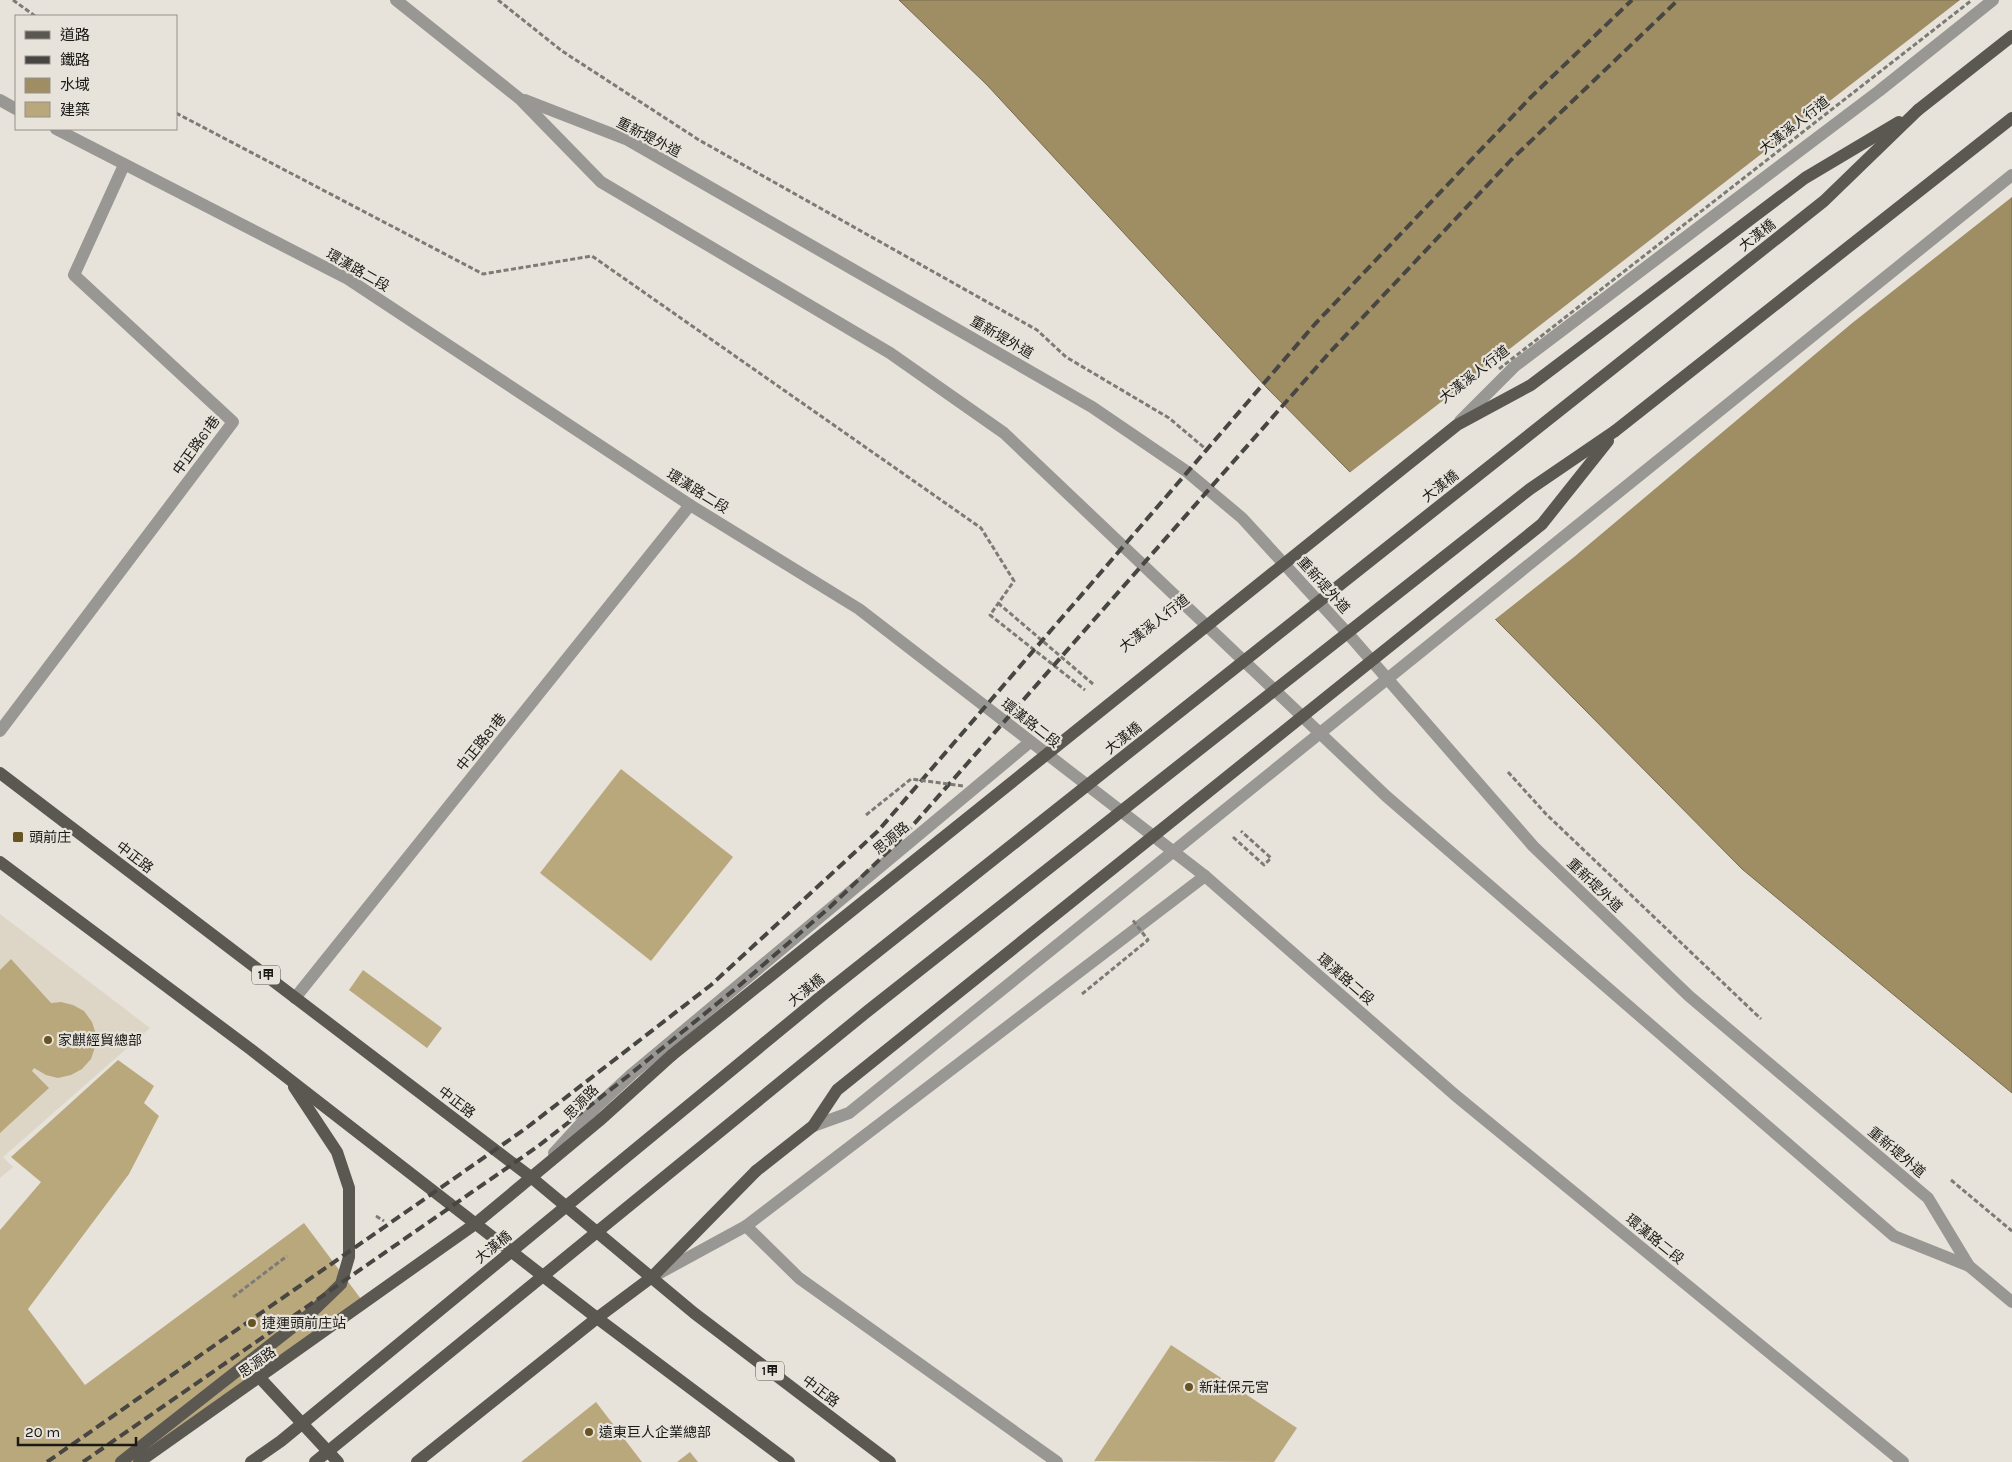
<svg xmlns="http://www.w3.org/2000/svg" width="2012" height="1462" font-family="Karla,'Noto Sans TC',sans-serif">
<rect width="100%" height="100%" fill="#e7e3db"/>
<polygon fill="#ddd6c7" points="0,914 150,1028 3,1157 13,1167 0,1178"/>
<polygon fill="#9f8e64" stroke="#776b4d" points="899,0 2012,0 2012,1093 1742,869 1267,388 987,85"/>
<polygon fill="#e7e3db" points="1960,0 2012,0 2012,197 1851,324 1574,557 1493,621 1348,474"/>
<g fill="#baa87d">
<polygon points="621,769 733,857 651,961 540,873"/>
<polygon points="11,959 51,1003 61,1002 73,1005 84,1011 92,1022 96,1034 95,1047 91,1059 82,1069 71,1075 58,1078 46,1075 34,1068 32,1071 49,1088 0,1133 0,970"/>
<polygon points="363,970 442,1028 427,1048 349,990"/>
<polygon points="118,1060 154,1086 144,1103 159,1116 129,1174 28,1309 85,1385 304,1223 364,1303 148,1462 0,1462 0,1230 41,1182 11,1157"/>
<polygon points="1171,1345 1297,1428 1274,1462 1094,1461"/>
<polygon points="596,1402 642,1462 521,1462"/>
<polygon points="690,1452 698,1462 677,1462"/>
</g>
<g fill="none" stroke-linecap="round" stroke-linejoin="round">
<g stroke="#7d7b75" stroke-width="3" stroke-dasharray="5 2.5" stroke-linecap="butt">
<polyline points="13,0 35,16"/>
<polyline points="498,0 562,51 699,140 1037,330 1066,357 1169,418 1207,450"/>
<polyline points="176,113 483,274 592,256 981,528 1014,581 990,615 1085,690"/>
<polyline points="998,603 1093,684"/>
<polyline points="1508,772 1546,814 1761,1019"/>
<polyline points="1233,837 1264,865 1271,858 1241,831"/>
<polyline points="1951,1180 2012,1231"/>
<polyline points="376,1216 384,1221"/>
<polyline points="233,1297 287,1256"/>
</g>
<g stroke="#989793" stroke-width="12">
<polyline points="396,0 520,99 601,182 890,353 1004,433 1386,796 1894,1236 1969,1266 2012,1302"/>
<polyline points="0,100 16,109"/>
<polyline points="525,100 628,140 1092,407 1186,471 1242,518 1351,637 1533,846 1689,996 1928,1198 1969,1266"/>
<polyline points="56,129 348,279 690,505 859,609 1205,876 1455,1095 1903,1462"/>
<polyline points="1460,421 1515,366 1879,91 1993,0"/>
<polyline points="0,731 233,422 74,275 124,165"/>
<polyline points="295,998 690,505"/>
<polyline points="554,1153 596,1107 632,1074 1030,742"/>
<polyline points="746,1226 799,1278 1057,1462"/>
<polyline points="656,1275 746,1226 1205,876"/>
</g>
<g stroke="#5b5852" stroke-width="12">
<polyline points="1918,110 2012,36"/>
<polyline points="1615,431 2012,118"/>
<polyline points="0,773 532,1178 694,1313 890,1462"/>
<polyline points="0,862 249,1048 597,1318 789,1462"/>
<polyline points="260,1378 338,1462"/>
<polyline points="121,1462 311,1313 341,1284 349,1257 349,1188 337,1152 294,1087"/>
<polyline points="139,1462 475,1224 599,1121 672,1055"/>
<polyline points="417,1462 597,1318 652,1277 756,1171"/>
</g>
<g stroke="#484642" stroke-width="4" stroke-dasharray="10 5" stroke-linecap="butt">
<polyline points="47,1462 525,1129 711,985 878,831 1315,324 1531,97 1632,0"/>
<polyline points="83,1462 537,1147 628,1076 740,985 830,907 899,841 1330,352 1511,160 1678,0"/>
</g>
<g stroke="#7d7b75" stroke-width="3" stroke-dasharray="5 2.5" stroke-linecap="butt">
<polyline points="1499,369 1972,0"/>
<polyline points="866,815 911,779 963,786"/>
<polyline points="1082,994 1148,940 1132,919"/>
</g>
<polyline stroke="#989793" stroke-width="12" points="813,1126 849,1113 2012,175"/>
<g stroke="#5b5852" stroke-width="12">
<polyline points="672,1055 1457,425 1531,385 1805,178 1899,122"/>
<polyline points="756,1171 813,1126 837,1090 1542,524 1608,441"/>
<polyline points="251,1462 281,1441 824,994 1824,201 1918,110"/>
<polyline points="315,1462 869,1010 1530,489 1615,431"/>
</g>
</g>
<g fill="#675422" stroke="#e7e3db" stroke-width="2">
<rect x="12" y="831" width="12" height="12" rx="2.5"/>
<circle cx="48" cy="1040" r="5"/>
<circle cx="252" cy="1323" r="5"/>
<circle cx="1189" cy="1387" r="5"/>
<circle cx="589" cy="1432" r="5"/>
</g>
<g text-anchor="middle" stroke-width="4.5" stroke-linejoin="round" paint-order="stroke">
<g fill="#e7e3db" stroke="#585651" stroke-width="1">
<rect x="252" y="965.5" width="28" height="19" rx="4"/>
<rect x="756" y="1361.5" width="28" height="19" rx="4"/>
</g>
<g font-size="12" font-weight="bold" fill="#1a1916">
<text x="266" y="979">1甲</text>
<text x="770" y="1375">1甲</text>
</g>
<g font-size="14" fill="#1a1916" stroke="#e7e3db">
<text transform="translate(1794 125) rotate(-38)" y="5">大漢溪人行道</text>
<text transform="translate(649 137) rotate(27)" y="5">重新堤外道</text>
<text transform="translate(1757 235) rotate(-38)" y="5">大漢橋</text>
<text transform="translate(358 270) rotate(30)" y="5">環漢路二段</text>
<text transform="translate(1002 337) rotate(30)" y="5">重新堤外道</text>
<text transform="translate(1474 374) rotate(-38)" y="5">大漢溪人行道</text>
<text transform="translate(196 445) rotate(-54)" y="5">中正路61巷</text>
<text transform="translate(1440 486) rotate(-38)" y="5">大漢橋</text>
<text transform="translate(698 491) rotate(32)" y="5">環漢路二段</text>
<text transform="translate(1324 585) rotate(48)" y="5">重新堤外道</text>
<text transform="translate(1154 623) rotate(-38)" y="5">大漢溪人行道</text>
<text transform="translate(1031 723) rotate(38)" y="5">環漢路二段</text>
<text transform="translate(1123 738) rotate(-38)" y="5">大漢橋</text>
<text transform="translate(481 742) rotate(-51)" y="5">中正路81巷</text>
<text transform="translate(891 838) rotate(-40)" y="5">思源路</text>
<text transform="translate(135 857) rotate(37)" y="5">中正路</text>
<text transform="translate(1595 885) rotate(44)" y="5">重新堤外道</text>
<text transform="translate(1346 979) rotate(41)" y="5">環漢路二段</text>
<text transform="translate(806 990) rotate(-39)" y="5">大漢橋</text>
<text transform="translate(457 1102) rotate(37)" y="5">中正路</text>
<text transform="translate(581 1102) rotate(-46)" y="5">思源路</text>
<text transform="translate(1897 1152) rotate(40)" y="5">重新堤外道</text>
<text transform="translate(1655 1239) rotate(39)" y="5">環漢路二段</text>
<text transform="translate(493 1247) rotate(-39)" y="5">大漢橋</text>
<text transform="translate(257 1362) rotate(-35)" y="5">思源路</text>
<text transform="translate(821 1391) rotate(37)" y="5">中正路</text>
</g>
<g font-size="14" fill="#1a1916" stroke="#e7e3db" text-anchor="start">
<text x="29" y="842">頭前庄</text>
<text x="58" y="1045">家麒經貿總部</text>
<text x="262" y="1328">捷運頭前庄站</text>
<text x="1199" y="1392">新莊保元宮</text>
<text x="599" y="1437">遠東巨人企業總部</text>
</g>
</g>
<rect x="15" y="15" width="162" height="115" fill="#e7e3db" stroke="#95928c"/>
<rect x="25" y="31" width="25" height="8" fill="#5b5852" stroke="#95928c"/>
<text x="60" y="40" font-size="15" fill="#1a1916">道路</text>
<rect x="25" y="56" width="25" height="8" fill="#484642" stroke="#95928c"/>
<text x="60" y="65" font-size="15" fill="#1a1916">鐵路</text>
<rect x="25" y="78" width="25" height="15" fill="#9f8e64" stroke="#95928c"/>
<text x="60" y="90" font-size="15" fill="#1a1916">水域</text>
<rect x="25" y="102" width="25" height="15" fill="#baa87d" stroke="#95928c"/>
<text x="60" y="115" font-size="15" fill="#1a1916">建築</text>
<path d="M18 1437v8h118v-8" fill="none" stroke="#1a1916" stroke-width="2.5"/>
<text x="25" y="1437" font-size="15" fill="#1a1916" stroke="#e7e3db" stroke-width="4" paint-order="stroke">20 m</text>
</svg>
